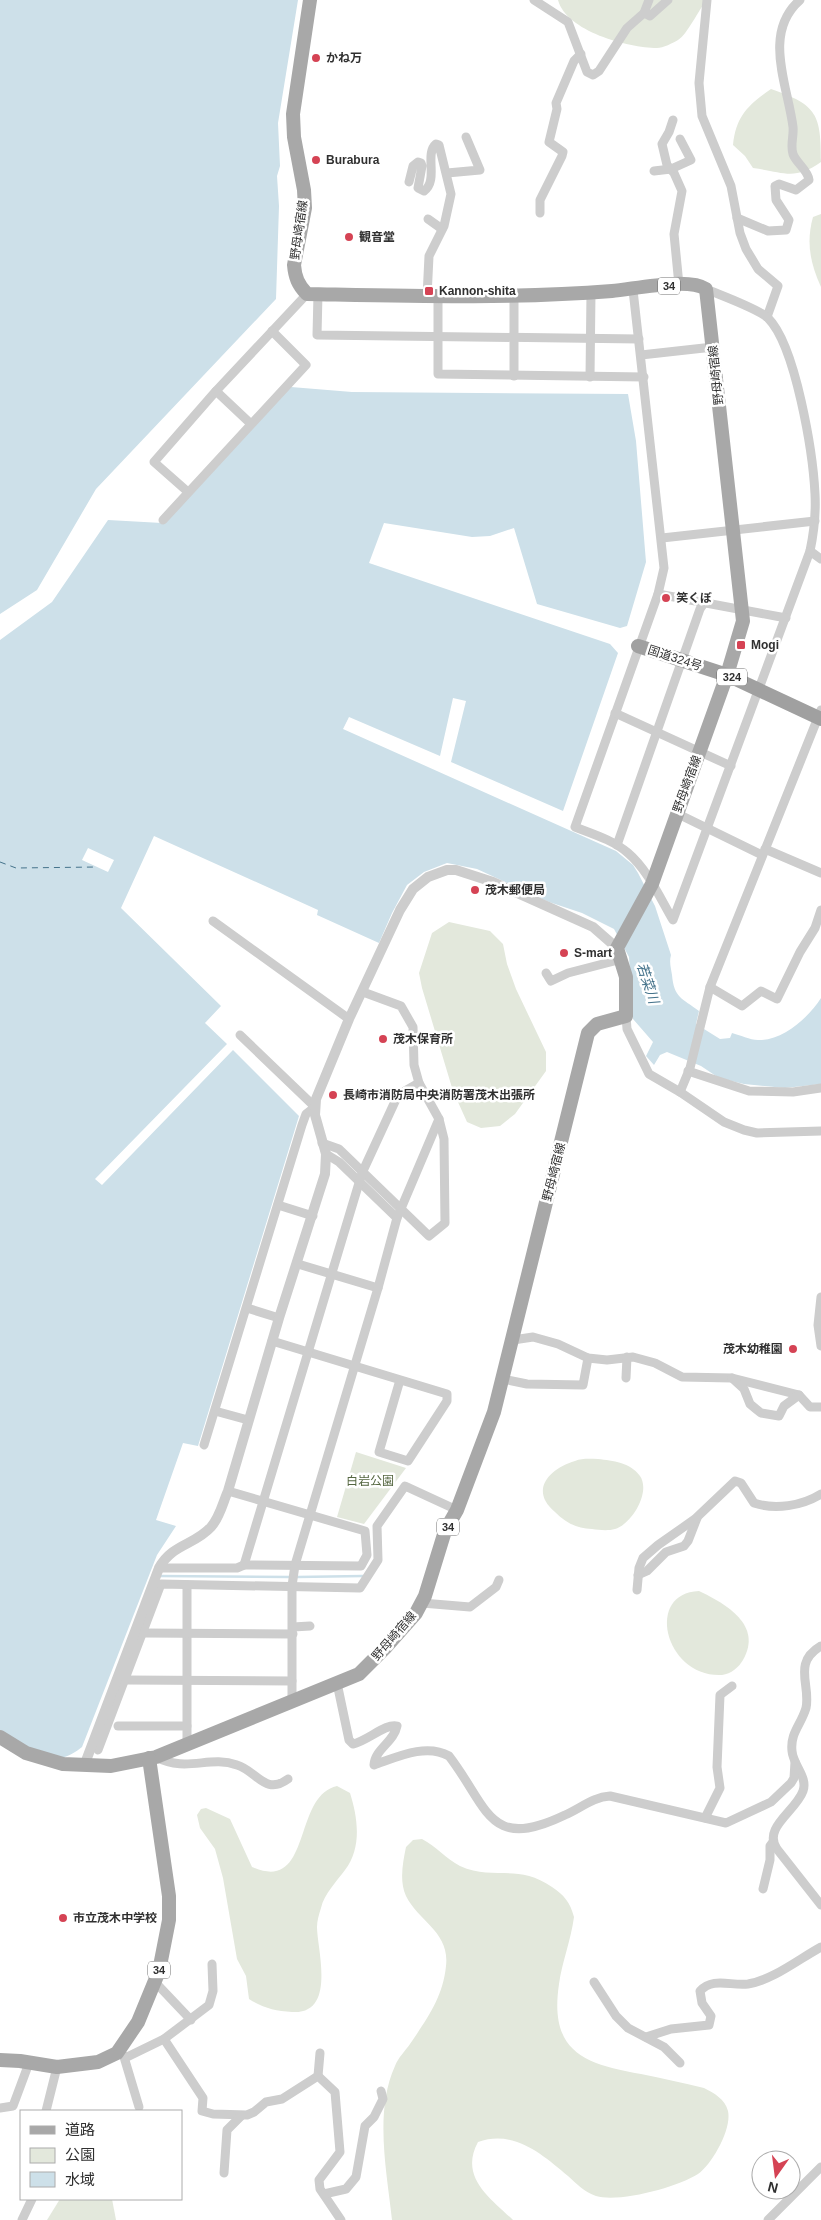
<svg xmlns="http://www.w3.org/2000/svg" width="821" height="2220" font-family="Helvetica,'Noto Sans JP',sans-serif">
<rect width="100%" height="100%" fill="#fff"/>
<g fill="#e3e8dc">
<path d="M558 0H707C699 9 687 35 678 40 673 43 663 48 657 48 628 48 566 31 558 0Z"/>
<path d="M771 89C818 105 821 115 821 162 795 181 783 172 753 168L745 156 733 145C736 116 748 105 771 89Z"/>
<path d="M821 214V287C810 263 806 242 813 217Z"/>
<polygon points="449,922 490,931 503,944 507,964 516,989 546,1052 546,1071 515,1114 500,1126 481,1128 467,1122 453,1091 422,988 419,973 432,933"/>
<polygon points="356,1452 406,1468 364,1524 337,1517"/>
<path d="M598 1459C613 1461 630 1462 640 1476 651 1492 632 1524 615 1529 608 1531 599 1530 592 1529 576 1528 566 1523 555 1512 529 1490 549 1469 575 1461 582 1458 591 1459 598 1459Z"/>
<path d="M699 1591C726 1604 763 1625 743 1660 739 1667 731 1674 722 1675 665 1678 644 1593 699 1591Z"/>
<path d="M337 1786 350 1793C358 1818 362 1848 345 1870 337 1881 324 1894 321 1908 319 1914 317 1921 317 1927 317 1949 337 2015 292 2012 275 2011 263 2008 249 1999L246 1976 237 1959 223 1878 215 1849 200 1828 197 1815 201 1809 206 1808 230 1819 252 1867C313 1894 292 1796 337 1786Z"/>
<path d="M422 1839C436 1846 446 1859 460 1866 493 1881 518 1863 552 1887 564 1895 570 1902 574 1917 571 1940 562 1962 559 1984 549 2051 583 2064 641 2074 662 2078 683 2083 704 2088 714 2093 725 2099 728 2111 732 2129 712 2164 698 2174 678 2187 619 2203 596 2196 584 2192 577 2184 568 2176 543 2155 514 2129 478 2142 459 2177 490 2198 513 2220H392C387 2172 374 2112 395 2066 398 2058 405 2051 410 2044 427 2019 443 1997 446 1966 450 1932 419 1922 406 1896 399 1881 403 1862 406 1847L413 1840Z"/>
<polygon points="60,2199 112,2199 116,2220 47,2220"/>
</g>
<g fill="#cde0e9">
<polygon points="0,0 298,0 278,123 280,166 277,176 279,206 276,299 96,489 37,590 0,614"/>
<path d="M291 387 352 392 628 394 636 441 646 562 627 626 620 628 537 604 514 528 490 536 472 537 384 523 369 563 610 644 618 653 563 811 451 762 466 701 453 698 440 756 349 717 343 729 616 851 633 865 638 873 655 906 671 955C669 962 671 968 672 975 674 998 682 998 699 1011L696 1024 720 1039 730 1038 732 1033C740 1035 750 1040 758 1040 783 1041 809 1017 821 998V1084L785 1088 744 1084 719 1078 701 1066 667 1052 660 1055 654 1065 646 1056 653 1042 633 1019 629 957 614 929 582 913 549 902 477 869 447 863 424 872 407 885 392 913 379 943 317 915 318 910 154 836 121 908 221 1006 205 1023 227 1044 95 1179 102 1185 233 1050 299 1116 198 1446 183 1443 156 1520 176 1526 157 1555 82 1747C76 1752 65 1759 57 1758 39 1756 15 1740 0 1730V640L52 602 108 520 162 523Z"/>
</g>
<polygon fill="#fff" points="88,848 114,860 108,872 82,860"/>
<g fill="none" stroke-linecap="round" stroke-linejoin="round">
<g stroke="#cde0e9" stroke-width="2.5">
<polyline points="159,1576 291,1577"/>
<polyline points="297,1577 363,1576"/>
</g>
<polyline stroke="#45738b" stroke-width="1" stroke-dasharray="6 5" stroke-linecap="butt" points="0,862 16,868 97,867"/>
<g stroke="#cdcdcd" stroke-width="9">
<polyline points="534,0 568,22 587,72 593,75 599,71 627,28 644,13"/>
<polyline points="649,0 644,13 650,16 668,0"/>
<polyline points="707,0 699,83 702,116 731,186 740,233 746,249 758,269 778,286 767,317"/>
<polyline points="673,120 669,132 662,144 667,165 674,173 682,191 674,234 679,285"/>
<polyline points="654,171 671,169 691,160 680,139"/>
<polyline points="447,173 480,170 466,137"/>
<path d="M409 182 413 166 418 162 421 163 422 166 418 188 424 191C439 180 424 154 436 144L439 145 451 194 444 226 429 256 427 297"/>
<polyline points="540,213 540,200 562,156 563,152 549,142 557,109 556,103 574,61 581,54"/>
<path d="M737 218 768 231 786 230 789 220 776 200 775 186 779 184 796 190 809 180C808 170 796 163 793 154 790 145 794 136 793 127 788 86 762 33 800 0"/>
<polyline points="428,219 442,229"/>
<path d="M633 290 664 568 658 594 575 827C593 834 613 840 628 853 648 870 660 898 673 920L810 551C814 532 816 513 815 494 813 454 796 346 768 318 759 309 720 295 706 289"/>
<polyline points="318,294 317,335 639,339"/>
<polyline points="438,297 438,374 644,377"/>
<polyline points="641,355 713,347"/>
<polyline points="514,376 514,298"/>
<polyline points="590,377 591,293"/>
<polyline points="216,391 251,424"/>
<polyline points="188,492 154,462 216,391 307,294"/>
<polyline points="163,520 306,365 272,331"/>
<polyline points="662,538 815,521"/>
<polyline points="810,551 821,559"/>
<polyline points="658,594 786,618"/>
<polyline points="615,713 731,766"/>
<polyline points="676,813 762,855"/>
<polyline points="617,845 700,609 704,603"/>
<polyline points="765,849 821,873"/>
<polyline points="213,921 349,1019"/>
<polyline points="546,973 551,981 568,973 622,959"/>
<polyline points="710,987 742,1006 761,991 777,999 800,952 815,928 821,910"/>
<polyline points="626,1016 627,1029 649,1074 680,1092 724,1122 744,1130 757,1133 821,1131"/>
<polyline points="688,1071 749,1091 793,1092 821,1088"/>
<polyline points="680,1092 690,1068 710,987 821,710"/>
<polyline points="322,1143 339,1149 429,1236 445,1223 444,1139 439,1119 419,1083 414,1065 413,1027 401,1006 363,992"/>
<polyline points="326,1154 339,1162 397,1218"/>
<polyline points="278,1205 313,1216"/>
<polyline points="298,1264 378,1288"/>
<polyline points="821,1297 818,1325 821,1346"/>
<polyline points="247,1308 279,1318"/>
<polyline points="513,1340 533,1337 558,1344 588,1358 607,1360 633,1357 655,1363 682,1377 732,1378 799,1395 810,1407 821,1407"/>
<polyline points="272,1341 447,1394 447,1401 408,1461 379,1452 400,1380"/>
<polyline points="626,1378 627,1357"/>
<polyline points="732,1378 744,1389 750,1404 756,1409 761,1413 779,1416 784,1406 799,1395"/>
<polyline points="503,1379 527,1384 583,1385 588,1358"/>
<polyline points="215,1411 248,1420"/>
<polyline points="204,1445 302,1125 306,1114 315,1107 240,1035"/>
<polyline points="244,1565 362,1173 398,1095 419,1083"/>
<polyline points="159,1568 237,1568 244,1565 361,1566 367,1555 365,1531 228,1491"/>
<polyline points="638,1575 647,1571 666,1552 684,1546 688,1541 697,1518"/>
<polyline points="187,1585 187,1745"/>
<path d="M637 1590 639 1568 643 1558 658 1545 695 1519 735 1481 741 1483 754 1503C775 1510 802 1506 821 1494"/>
<polyline points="422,1603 470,1607 496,1587 499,1580"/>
<polyline points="293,1627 310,1626"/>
<polyline points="144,1633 293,1634"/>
<path d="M821 1646C792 1663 811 1685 806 1708 801 1725 790 1733 792 1751 793 1765 808 1777 803 1791 796 1811 762 1828 777 1849L821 1905"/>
<polyline points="126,1680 292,1681"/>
<path d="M337 1683 349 1740 353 1744C367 1741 386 1723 397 1726 394 1742 375 1749 374 1765 397 1757 426 1743 449 1756 489 1808 488 1852 565 1815 581 1808 593 1797 610 1796L726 1823 771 1802 791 1783 794 1778 795 1762"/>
<polyline points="292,1701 292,1586 295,1565 378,1288 397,1218 439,1119"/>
<polyline points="118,1726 187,1726"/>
<polyline points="98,1750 161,1584 360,1588 378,1560 377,1526 405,1486 457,1510"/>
<path d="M156 1757C187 1773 209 1755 237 1765 257 1771 265 1796 288 1779"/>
<polyline points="705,1818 720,1788 717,1767 720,1695 732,1686"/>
<polyline points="763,1889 770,1860 770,1846 773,1842"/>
<polyline points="155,1982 191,2020"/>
<polyline points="594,1982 616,2016 628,2028 664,2047 680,2063"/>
<path d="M646 2037 671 2029 709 2025 711 2016 702 2003 700 1991C713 1977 730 1986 748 1984 773 1980 799 1959 821 1947"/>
<polyline points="164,2039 209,2005 213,1991 212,1964"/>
<polyline points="117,2053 127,2057 164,2039 203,2098 202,2111 213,2114 247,2115 254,2112 266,2102 282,2099 318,2076 335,2092 340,2152 319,2180 320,2189 341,2220"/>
<polyline points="124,2057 139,2107"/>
<polyline points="318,2076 320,2053"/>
<polyline points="0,2108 13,2106 29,2063"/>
<polyline points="46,2111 57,2067"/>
<polyline points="224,2173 227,2130 241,2116"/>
<polyline points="324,2194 346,2189 356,2177 365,2126 374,2117 383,2099 381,2091"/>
<polyline points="22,2220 32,2199"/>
<polyline points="768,2220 821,2167"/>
</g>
<path stroke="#cdcdcd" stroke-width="10" d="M84 1766 159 1568C172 1544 195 1545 211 1527 220 1517 223 1502 228 1491L279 1318 325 1174 326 1154 315 1115 316 1099 349 1019 400 910 413 889 428 877 447 870H456L493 882 593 927 617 948"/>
<g stroke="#a8a8a8" stroke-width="14">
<path d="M0 1737 26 1753 63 1764 111 1766 156 1757 359 1674 385 1648 416 1613 425 1596 445 1531 457 1510 494 1412 588 1033 597 1024 626 1016V977L617 948 652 884 727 675 743 621 706 289C688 277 635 289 612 291 509 299 411 296 307 294 298 285 295 277 294 265L305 208 304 190 294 137 293 114 310 0"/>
<polyline points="0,2060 20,2061 57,2067 98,2062 117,2053 138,2022 159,1971 169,1920 169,1896 149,1758"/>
</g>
<polyline stroke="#a0a0a0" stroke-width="14" points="638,646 727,675 821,719"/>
</g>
<g fill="#d54354" stroke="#fff" stroke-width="2">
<circle cx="316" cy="58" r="5"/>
<circle cx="316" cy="160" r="5"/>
<circle cx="349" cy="237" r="5"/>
<rect x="424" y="286" width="10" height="10" rx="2.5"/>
<circle cx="666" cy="598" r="5"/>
<rect x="736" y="640" width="10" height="10" rx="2.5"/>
<circle cx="475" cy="890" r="5"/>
<circle cx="564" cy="953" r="5"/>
<circle cx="383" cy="1039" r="5"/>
<circle cx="333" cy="1095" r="5"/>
<circle cx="793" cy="1349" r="5"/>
<circle cx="63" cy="1918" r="5"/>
</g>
<g text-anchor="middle" stroke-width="5" stroke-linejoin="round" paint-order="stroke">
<g fill="#fff" stroke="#6e6e6e" stroke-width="1">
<rect x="658" y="277.5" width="22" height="17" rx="4"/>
<rect x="717" y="668.5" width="30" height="17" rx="4"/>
<rect x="437" y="1518.5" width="22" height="17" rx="4"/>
<rect x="148" y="1961.5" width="22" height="17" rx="4"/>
</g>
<g font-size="11" font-weight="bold" fill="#303030">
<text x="669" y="290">34</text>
<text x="732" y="681">324</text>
<text x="448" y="1531">34</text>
<text x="159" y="1974">34</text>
</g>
<g font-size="12" font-weight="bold" fill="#303030" stroke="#fff" text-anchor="start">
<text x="326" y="62">かね万</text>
<text x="326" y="164">Burabura</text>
<text x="359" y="241">観音堂</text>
<text x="439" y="295">Kannon-shita</text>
<text x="676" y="602">笑くぼ</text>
<text x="751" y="649">Mogi</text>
<text x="485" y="894">茂木郵便局</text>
<text x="574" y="957">S-mart</text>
<text x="393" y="1043">茂木保育所</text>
<text x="343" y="1099">長崎市消防局中央消防署茂木出張所</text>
<text x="783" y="1353" text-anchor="end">茂木幼稚園</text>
<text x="73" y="1922">市立茂木中学校</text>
</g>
<g font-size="12" fill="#303030" stroke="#fff">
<text transform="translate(299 230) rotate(-82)" y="4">野母崎宿線</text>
<text transform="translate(716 375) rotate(-96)" y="4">野母崎宿線</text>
<text transform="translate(675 658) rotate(18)" y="4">国道324号</text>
<text transform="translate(687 784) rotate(-70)" y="4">野母崎宿線</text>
<text transform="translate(554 1172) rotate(-76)" y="4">野母崎宿線</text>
<text transform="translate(394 1636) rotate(-49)" y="4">野母崎宿線</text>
</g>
<g font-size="12" fill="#556741" stroke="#fff">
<text x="370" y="1485">白岩公園</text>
</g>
<g font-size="14" font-style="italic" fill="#45738b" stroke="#fff">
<text transform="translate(648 983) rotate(72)" y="5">若菜川</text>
</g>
</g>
<rect x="20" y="2110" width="162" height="90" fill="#ffffff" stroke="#acacac"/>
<rect x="30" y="2126" width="25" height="8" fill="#a8a8a8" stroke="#acacac"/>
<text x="65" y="2135" font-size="15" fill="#303030">道路</text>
<rect x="30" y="2148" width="25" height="15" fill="#e3e8dc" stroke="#acacac"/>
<text x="65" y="2160" font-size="15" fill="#303030">公園</text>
<rect x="30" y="2172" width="25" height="15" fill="#cde0e9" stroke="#acacac"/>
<text x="65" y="2185" font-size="15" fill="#303030">水域</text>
<g transform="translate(776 2175) rotate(194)"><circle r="24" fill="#ffffff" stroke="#acacac"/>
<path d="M0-4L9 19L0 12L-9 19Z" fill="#d54354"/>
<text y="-8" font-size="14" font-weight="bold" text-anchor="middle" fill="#303030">N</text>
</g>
</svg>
